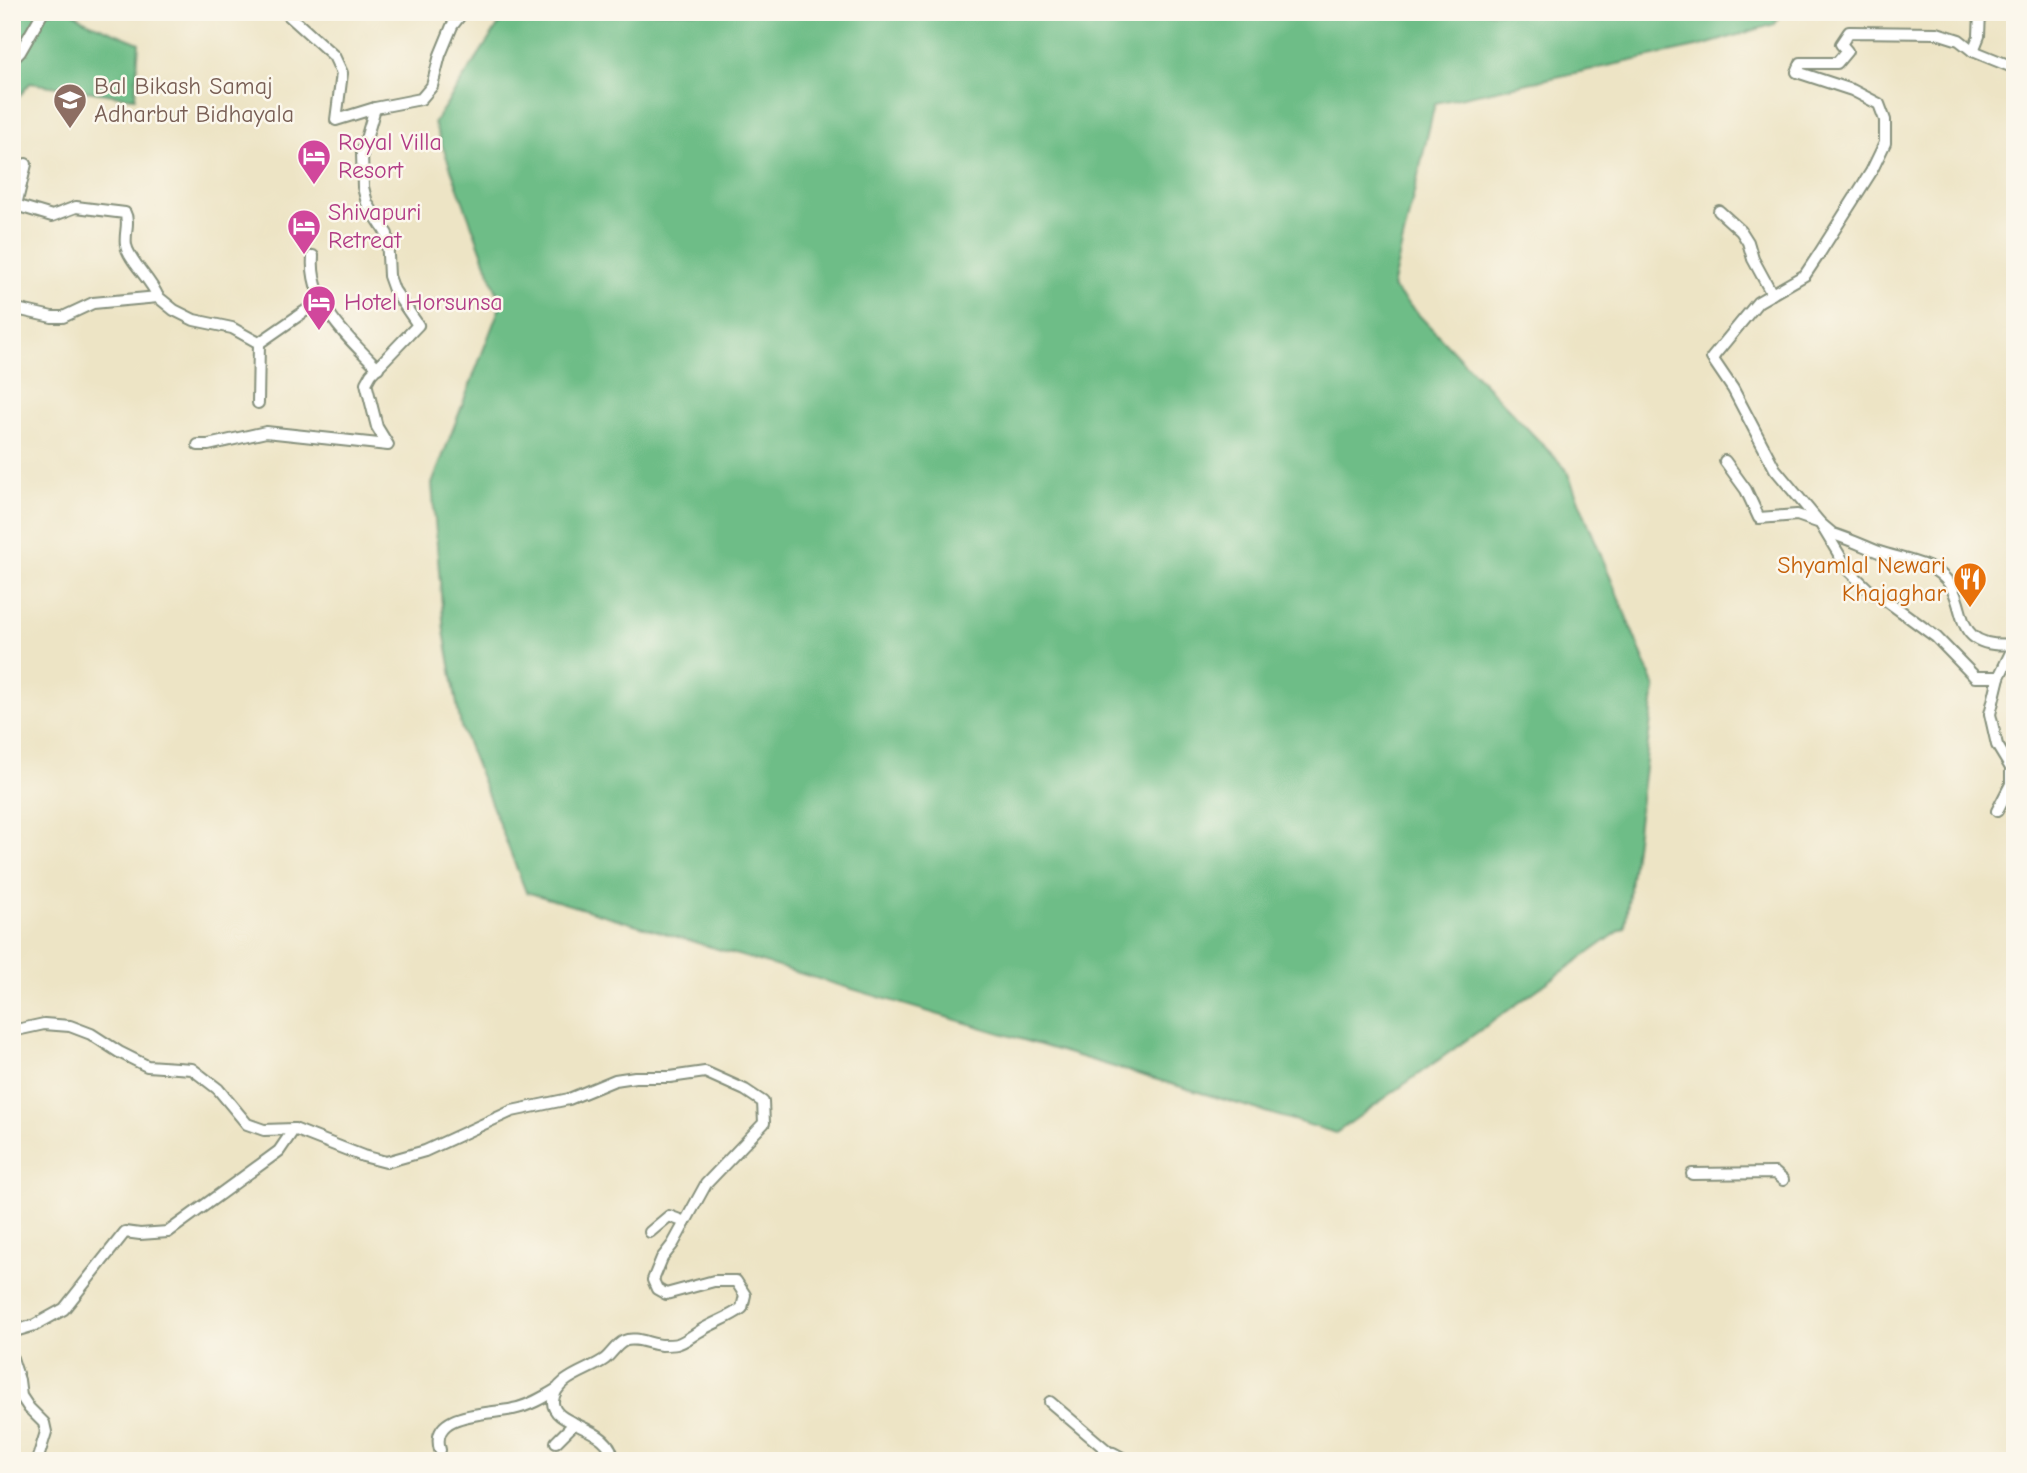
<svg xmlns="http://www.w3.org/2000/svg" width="2027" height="1473" font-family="'Comic Neue',sans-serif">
<rect width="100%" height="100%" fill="#fbf7ec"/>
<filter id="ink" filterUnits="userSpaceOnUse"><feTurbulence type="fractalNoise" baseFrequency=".0143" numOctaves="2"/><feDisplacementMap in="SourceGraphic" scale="14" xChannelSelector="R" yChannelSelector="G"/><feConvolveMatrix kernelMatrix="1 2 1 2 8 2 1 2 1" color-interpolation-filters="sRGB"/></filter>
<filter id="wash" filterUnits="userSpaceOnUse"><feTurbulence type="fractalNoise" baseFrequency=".00686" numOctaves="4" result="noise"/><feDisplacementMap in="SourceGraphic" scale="28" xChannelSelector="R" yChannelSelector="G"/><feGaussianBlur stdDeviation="1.57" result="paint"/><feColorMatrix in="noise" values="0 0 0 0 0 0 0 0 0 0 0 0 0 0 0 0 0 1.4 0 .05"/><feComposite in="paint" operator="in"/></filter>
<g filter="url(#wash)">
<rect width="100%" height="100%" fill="#ede4c5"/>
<g fill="#6ebd87" stroke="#467d5e" stroke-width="2">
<polygon points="12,12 73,12 83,20 139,43 135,98 30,83 12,105"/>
<polygon points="507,12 1782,12 1775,24 1701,46 1435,103 1392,287 1566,469 1655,687 1625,927 1336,1133 526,892 461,727 444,631 432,484 501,304 434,123"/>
</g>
</g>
<g filter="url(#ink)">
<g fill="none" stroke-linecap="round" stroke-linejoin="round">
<g stroke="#86907c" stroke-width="14">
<g id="minor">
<polyline points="285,12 334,56 342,73 336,120 375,108 421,99 432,86 440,55 452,26 463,12"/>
<polyline points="1980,12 1979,36 1973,51 2015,68"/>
<polyline points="2014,12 2015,12"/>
<path d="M1973 51 1959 40 1937 33 1849 32 1841 44 1847 51 1837 63H1801L1797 72 1852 90 1879 104 1885 120V143L1871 172 1819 254 1805 275 1758 302 1712 358 1733 389 1775 469 1820 523 1833 534C1849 539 1864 546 1879 552 1897 558 1919 561 1936 571 1976 596 1941 651 2015 644"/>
<polyline points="12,60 20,52 43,12"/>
<polyline points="12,93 12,96"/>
<path d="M12 204 52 216 76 207 125 213C130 222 124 234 126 245 128 260 151 279 158 297"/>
<polyline points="16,205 26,164"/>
<polyline points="1719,211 1741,231 1748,242 1753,259 1772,294"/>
<path d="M313 256C309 303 347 337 378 368"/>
<polyline points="12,308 52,317 63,317 93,303 158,297 174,310 194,320 232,328 259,343 321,300"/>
<polyline points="258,403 259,343"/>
<polyline points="198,445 208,445 266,432 388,445 377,427 366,383 371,374 418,325 394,290 389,276 387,234 367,203 363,187 362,153 375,108"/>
<polyline points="1725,461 1746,490 1759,518 1797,515 1820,523 1849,571 1872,593 1883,598 1936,637 1975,677 1999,677 1990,714 1997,745 2011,768 2011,784 1997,811"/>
<polyline points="1999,677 2015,644"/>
<path d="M12 1031 44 1024 70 1026 91 1034 119 1052 147 1066 192 1069 218 1089 247 1124 264 1130 294 1129 363 1156 386 1162 425 1151 512 1111 569 1099 615 1080 635 1077H670L705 1072 745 1090 763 1102 764 1123 706 1184 673 1244 662 1258 653 1280 657 1289 666 1294 714 1281H736L745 1295 742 1308C729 1318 714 1322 700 1331 693 1335 685 1342 677 1344 672 1345 665 1345 661 1345 649 1344 635 1336 624 1341 616 1345 612 1353 605 1359 589 1371 555 1377 553 1401 551 1427 613 1425 613 1461"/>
<polyline points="1692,1174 1775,1173 1783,1180"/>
<polyline points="650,1232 669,1216 685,1222"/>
<polyline points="12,1337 15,1331 35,1325 64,1309 125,1232 140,1234 168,1232 279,1151 294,1129"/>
<polyline points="12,1358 19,1380 21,1396 29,1408 44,1423 46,1432 37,1461"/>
<polyline points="1050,1402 1110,1453"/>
<polyline points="556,1442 571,1427 572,1422"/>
<path d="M440 1450C429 1411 488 1415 513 1409 529 1406 544 1397 557 1389"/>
<polyline points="1106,1461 1113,1453 1128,1461"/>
</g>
</g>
<use href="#minor" stroke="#fff" stroke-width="10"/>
</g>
</g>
<defs>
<g id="school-pin" transform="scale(1.75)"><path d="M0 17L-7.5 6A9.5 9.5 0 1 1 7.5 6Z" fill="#8d6e63" stroke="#fbf7ec"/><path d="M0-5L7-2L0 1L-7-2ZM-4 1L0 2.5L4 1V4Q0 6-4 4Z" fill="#fff"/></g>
<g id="hotel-pin" transform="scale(1.75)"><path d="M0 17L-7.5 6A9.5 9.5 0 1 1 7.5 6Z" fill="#d1479c" stroke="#fbf7ec"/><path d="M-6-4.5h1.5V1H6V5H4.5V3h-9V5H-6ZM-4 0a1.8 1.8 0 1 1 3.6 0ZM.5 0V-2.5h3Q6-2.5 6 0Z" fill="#fff"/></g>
<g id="restaurant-pin" transform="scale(1.75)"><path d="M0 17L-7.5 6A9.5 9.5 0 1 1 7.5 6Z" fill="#e8710a" stroke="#fbf7ec"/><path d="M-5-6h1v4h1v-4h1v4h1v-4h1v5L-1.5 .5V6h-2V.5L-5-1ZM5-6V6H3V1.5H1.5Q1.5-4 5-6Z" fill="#fff"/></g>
</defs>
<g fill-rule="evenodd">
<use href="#school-pin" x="70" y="100"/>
<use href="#hotel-pin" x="314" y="156"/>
<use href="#hotel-pin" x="304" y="226"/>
<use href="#hotel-pin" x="319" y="302"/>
<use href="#restaurant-pin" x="1970" y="579"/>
</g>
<g text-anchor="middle" stroke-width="5" stroke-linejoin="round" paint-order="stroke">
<g font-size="24" fill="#785e54" stroke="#fbf7ec" text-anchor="start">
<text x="94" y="94">Bal Bikash Samaj<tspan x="94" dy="28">Adharbut Bidhayala</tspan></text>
</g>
<g font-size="24" fill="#b23c85" stroke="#fbf7ec" text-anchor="start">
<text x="338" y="150">Royal Villa<tspan x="338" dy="28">Resort</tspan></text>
<text x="328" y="220">Shivapuri<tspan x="328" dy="28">Retreat</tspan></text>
<text x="344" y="310">Hotel Horsunsa</text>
</g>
<g font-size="24" fill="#c56008" stroke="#fbf7ec" text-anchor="end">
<text x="1946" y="573">Shyamlal Newari<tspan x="1946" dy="28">Khajaghar</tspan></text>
</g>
</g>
<rect width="2027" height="1473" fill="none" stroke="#fbf7ec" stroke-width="42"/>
</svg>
